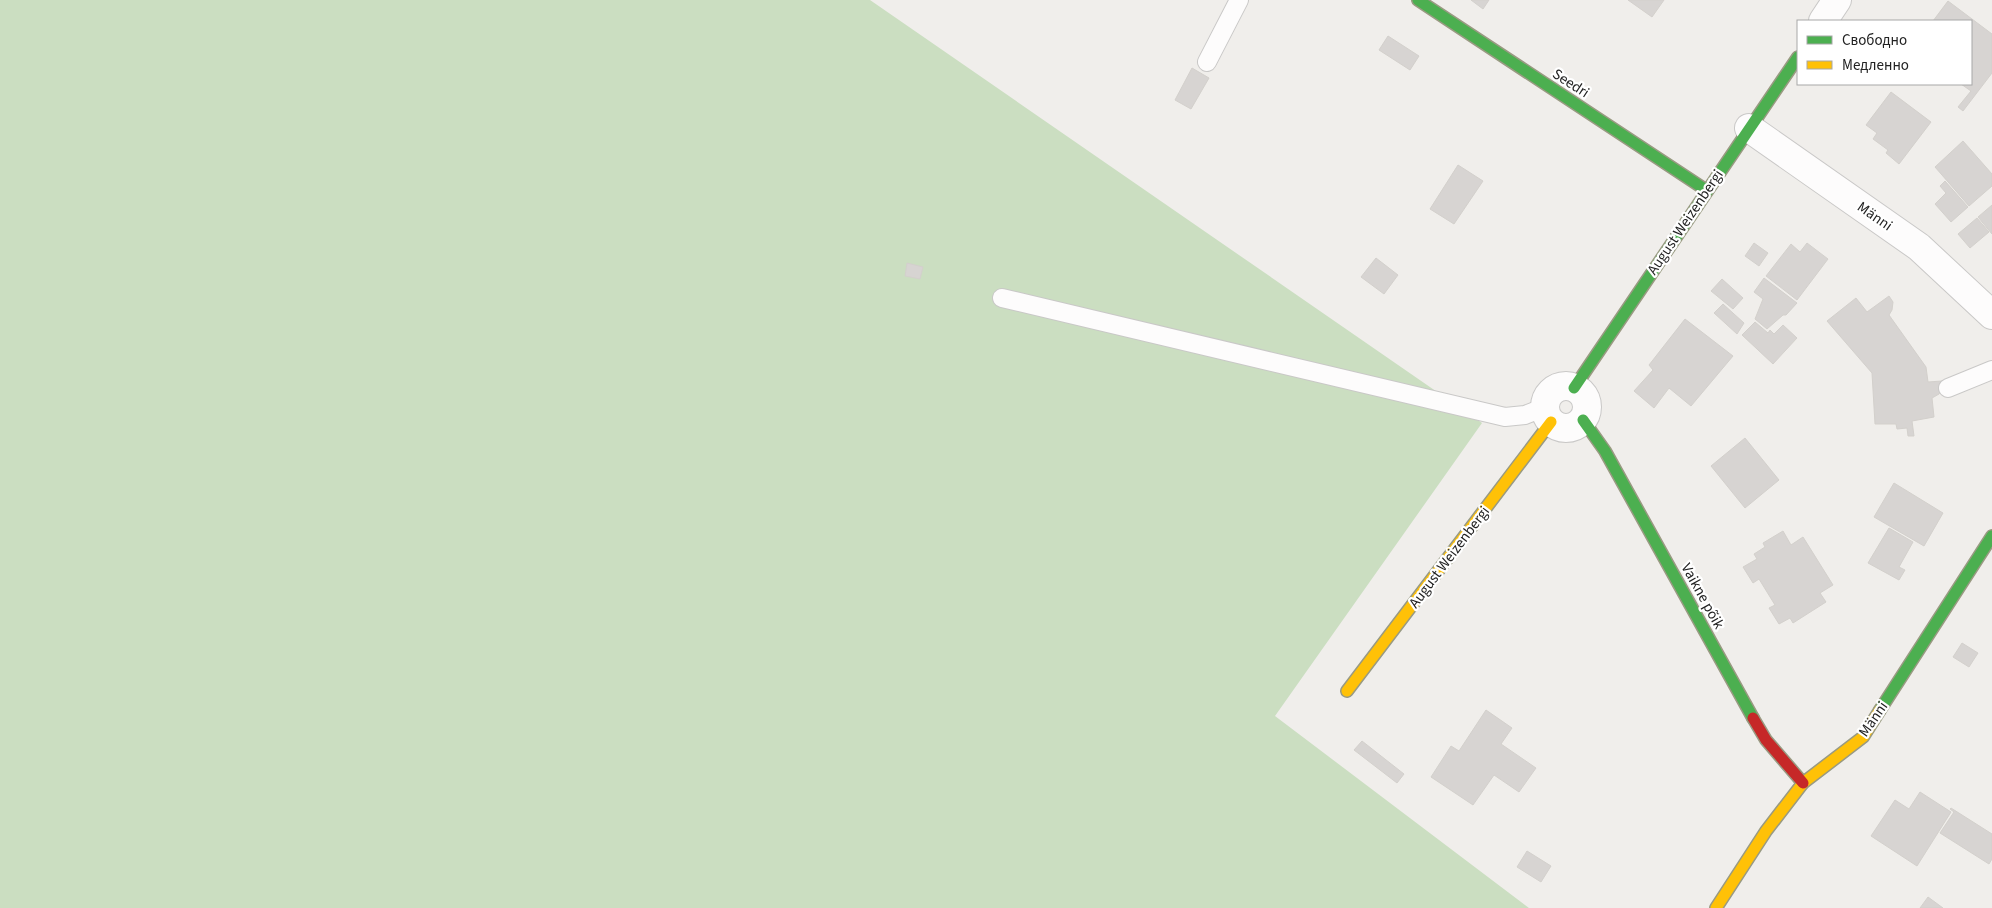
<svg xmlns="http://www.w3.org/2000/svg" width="1992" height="908" font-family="'Source Sans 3',sans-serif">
<rect width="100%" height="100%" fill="#f0eeeb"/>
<polygon fill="#cbdec1" points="0,0 870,0 1482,423 1275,716 1529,908 0,908"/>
<g fill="#d7d4d2" stroke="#d3d0cc">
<polygon points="1471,0 1489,0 1483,9"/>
<polygon points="1628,0 1664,0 1652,17"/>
<polygon points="1948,1 1992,34 1992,73 1963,111 1958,107 1971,91 1961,84 1971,84 1971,21 1933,21"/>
<polygon points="1388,36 1419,56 1410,70 1379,50"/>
<polygon points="1192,68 1209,78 1191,109 1175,100"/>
<polygon points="1891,92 1931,122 1899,164 1886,153 1888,150 1873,139 1877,133 1866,125"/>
<polygon points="1963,141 1992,174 1992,186 1969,206 1935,167"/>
<polygon points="1458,165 1483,181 1454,224 1430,209"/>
<polygon points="1945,181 1968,207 1951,222 1935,204 1946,193 1940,186"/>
<polygon points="1992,205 1992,234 1978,217"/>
<polygon points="1977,218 1989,232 1970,248 1958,234"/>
<polygon points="1754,243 1768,253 1759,266 1745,256"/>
<polygon points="1807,243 1828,259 1797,300 1766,276 1791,244 1800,252"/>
<polygon points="1376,258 1398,275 1384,294 1361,277"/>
<polygon points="907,263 923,267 920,279 905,276"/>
<polygon points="1764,278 1797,303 1786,315 1783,315 1767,329 1755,319 1763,299 1754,292"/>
<polygon points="1722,279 1743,298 1733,309 1711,291"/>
<polygon points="1889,296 1893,302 1892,310 1889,315 1926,367 1928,382 1942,381 1943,388 1939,394 1932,398 1934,417 1912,421 1914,436 1908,436 1907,428 1897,429 1896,424 1875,424 1872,373 1827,321 1856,298 1867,312"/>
<polygon points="1723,304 1744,323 1737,334 1714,313"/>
<polygon points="1685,319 1733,356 1691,406 1669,388 1654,408 1634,391 1653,370 1649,365"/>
<polygon points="1755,322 1768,333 1770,330 1774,334 1783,325 1797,338 1773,364 1742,335"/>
<polygon points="1745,438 1779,480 1745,508 1711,466"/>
<polygon points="1894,483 1943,513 1924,546 1874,517"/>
<polygon points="1889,528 1913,542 1899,567 1905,570 1899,580 1868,563"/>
<polygon points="1783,531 1791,545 1803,537 1833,585 1820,593 1826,602 1793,623 1790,618 1779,624 1769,608 1775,605 1759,579 1753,583 1743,567 1757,559 1754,554 1765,547 1763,543"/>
<polygon points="1962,643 1978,653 1969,667 1953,657"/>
<polygon points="1486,710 1512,728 1501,744 1536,768 1519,792 1494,775 1473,805 1431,777 1451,746 1459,751"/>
<polygon points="1362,741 1404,774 1397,783 1354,750"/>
<polygon points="1920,792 1951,812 1917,866 1871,836 1895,800 1909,809"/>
<polygon points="1951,808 1992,834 1992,859 1989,864 1940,833 1954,812 1950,809"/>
<polygon points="1527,851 1551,866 1541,882 1517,867"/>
<polygon points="1928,897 1943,908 1920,908"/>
</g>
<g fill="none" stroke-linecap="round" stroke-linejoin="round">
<g stroke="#c9c8c7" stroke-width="20">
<g id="lane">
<polyline points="1207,62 1239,0"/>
<polyline points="1002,298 1505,417 1525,415 1545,407"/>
<polyline points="1948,388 1992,370"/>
</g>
</g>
<g stroke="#c9c8c7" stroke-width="30">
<g id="street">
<polyline points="1823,21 1837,0"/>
<polyline points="1749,128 1919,247 1992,315"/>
<circle cx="1566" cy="407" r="21"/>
</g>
</g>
<g stroke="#999a82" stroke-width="14">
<g id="fast">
<polyline points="1418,0 1706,190"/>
<polyline points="1574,388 1798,57"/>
<polyline points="1583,420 1605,451 1753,718"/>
<polyline points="1880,710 1992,536"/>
</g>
</g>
<g stroke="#999a82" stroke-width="14">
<g id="slow">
<polyline points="1347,691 1551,422"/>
<polyline points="1716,908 1766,831 1803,783 1863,737 1880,710"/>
</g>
</g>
<g stroke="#999a82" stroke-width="14">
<polyline id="jam" points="1753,718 1766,740 1803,783"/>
</g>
<use href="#lane" stroke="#fdfcfc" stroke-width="18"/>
<use href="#street" stroke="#fdfcfc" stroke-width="28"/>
<use href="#fast" stroke="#4caf50" stroke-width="11"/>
<use href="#slow" stroke="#ffc107" stroke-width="11"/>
<use href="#jam" stroke="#c62828" stroke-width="11"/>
</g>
<g text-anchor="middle" stroke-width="4.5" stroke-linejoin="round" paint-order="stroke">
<g font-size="15" fill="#222" stroke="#fff">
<text transform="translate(1571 83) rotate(33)" y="5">Seedri</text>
<text transform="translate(1875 216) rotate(35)" y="5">Männi</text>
<text transform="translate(1685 222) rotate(-56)" y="5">August Weizenbergi</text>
<text transform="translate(1449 557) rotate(-53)" y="5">August Weizenbergi</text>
<text transform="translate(1703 596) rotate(61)" y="5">Vaikne põik</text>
<text transform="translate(1873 719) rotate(-55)" y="5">Männi</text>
</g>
</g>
<rect x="1797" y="20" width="175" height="65" fill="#ffffff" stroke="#a7a7a7"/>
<rect x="1807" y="36" width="25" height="8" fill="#4caf50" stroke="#a7a7a7"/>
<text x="1842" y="45" font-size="15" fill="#222222">Свободно</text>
<rect x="1807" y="61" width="25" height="8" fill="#ffc107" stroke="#a7a7a7"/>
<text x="1842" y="70" font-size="15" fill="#222222">Медленно</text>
</svg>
